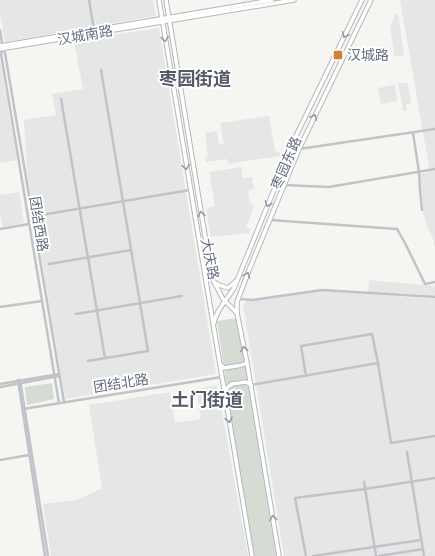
<svg xmlns="http://www.w3.org/2000/svg" width="435" height="556" font-family="'Fira Sans','Noto Sans SC',sans-serif">
<rect width="100%" height="100%" fill="#f5f5f2"/>
<g fill="#e5e6e6">
<polygon points="0,0 153,0 156,16 5,42 0,15"/>
<polygon points="400,0 435,0 435,247 432,235 428,229 423,211 420,174 430,172"/>
<polygon points="396,14 398,14 404,55 395,57 390,27"/>
<polygon points="159,28 216,374 65,399 27,171 24,120 56,115 52,94 83,89 74,41"/>
<polygon points="0,60 17,160 0,163"/>
<polygon points="398,83 408,83 411,104 406,104 407,111 403,111"/>
<polygon points="395,85 397,101 381,104 378,88"/>
<polygon points="269,116 275,151 281,153 279,156 228,164 227,159 206,162 205,157 208,156 205,133 217,131 219,145 224,144 220,123"/>
<polygon points="241,167 243,178 252,177 254,189 248,191 250,203 254,206 246,228 250,229 249,233 211,237 206,208 215,206 209,172"/>
<polygon points="19,192 24,223 2,227 0,214 0,195"/>
<polygon points="369,280 435,286 435,297 368,292"/>
<polygon points="323,291 435,299 435,556 284,556 243,305 246,301"/>
<polygon points="217,385 248,556 51,556 43,504 77,500 102,488 89,405 170,392 175,423 201,419 196,389"/>
</g>
<g fill="#d5dcd4">
<polygon points="237,318 278,556 252,556 217,321"/>
<polygon points="52,383 54,399 27,405 25,387"/>
</g>
<g fill="none" stroke-linecap="round" stroke-linejoin="round">
<g stroke="#b5b7bb" stroke-width="5.5">
<g id="major">
<polyline points="159,0 252,556"/>
<polyline points="166,0 212,278 223,299 237,313"/>
<polyline points="0,46 272,0"/>
<polyline points="0,49 294,0"/>
<polyline points="214,282 219,285 228,288 236,281"/>
<path d="M214 323C216 310 227 300 234 288L296 136 362 0"/>
<polyline points="220,364 224,368 242,365 247,363"/>
<polyline points="224,390 232,384 246,382 251,385"/>
<polyline points="279,556 247,363 237,313 237,302 249,270 299,149 371,0"/>
</g>
</g>
<g stroke="#c1c3c8" stroke-width="2.5">
<polyline points="89,0 94,30"/>
<polyline points="0,30 3,49 5,53 64,402"/>
<polyline points="3,49 1,54 59,403"/>
<polyline points="61,99 105,358"/>
<polyline points="413,133 419,172 420,190 422,210"/>
<polyline points="299,149 435,129"/>
<polyline points="284,185 329,187 435,169"/>
<polyline points="41,215 190,190"/>
<polyline points="270,220 397,229 406,245 425,284 435,282"/>
<polyline points="0,229 29,224"/>
<polyline points="49,264 131,250"/>
<polyline points="238,299 253,300 322,290 435,297"/>
<polyline points="0,307 42,301"/>
<polyline points="76,314 182,296"/>
<polyline points="88,361 148,351 101,70"/>
<polyline points="378,363 391,443 435,436"/>
<polyline points="18,380 45,556"/>
<polyline points="20,380 48,556"/>
<polyline points="0,384 59,374"/>
<polyline points="251,385 378,363 372,334 301,346 306,376"/>
<polyline points="0,387 59,376"/>
<polyline points="23,409 222,377"/>
<polyline points="407,452 424,556"/>
<polyline points="0,460 29,455"/>
<polyline points="364,482 376,556"/>
<polyline points="306,556 295,498 365,489 435,478"/>
<polyline points="313,556 421,540"/>
<polyline points="379,556 423,549"/>
</g>
<use href="#major" stroke="#fff" stroke-width="3.5"/>
</g>
<defs><path id="oneway-chevron" d="M-2-3.5L2.5 0L-2 3.5" fill="none" stroke-width="1.6" stroke-linecap="round" stroke-linejoin="round"/></defs>
<g stroke="#959aa7">
<use href="#oneway-chevron" transform="translate(345 35) rotate(116)"/>
<use href="#oneway-chevron" transform="translate(165 39) rotate(81)"/>
<use href="#oneway-chevron" transform="translate(314 117) rotate(-65)"/>
<use href="#oneway-chevron" transform="translate(186 167) rotate(81)"/>
<use href="#oneway-chevron" transform="translate(268 204) rotate(113)"/>
<use href="#oneway-chevron" transform="translate(201 214) rotate(-99)"/>
<use href="#oneway-chevron" transform="translate(247 275) rotate(-69)"/>
<use href="#oneway-chevron" transform="translate(244 349) rotate(-101)"/>
<use href="#oneway-chevron" transform="translate(229 420) rotate(80)"/>
<use href="#oneway-chevron" transform="translate(273 518) rotate(-99)"/>
</g>
<rect fill="#d48034" stroke="#fff" stroke-width="1.5" x="333" y="50" width="10" height="10" rx="2"/>
<g text-anchor="middle" stroke-width="4" stroke-linejoin="round" paint-order="stroke">
<g font-size="14" fill="#676f81" stroke="#fff">
<text transform="translate(85 35) rotate(-10)" y="5">汉城南路</text>
<text transform="translate(286 163) rotate(-67)" y="5">枣园东路</text>
<text transform="translate(39 224) rotate(81)" y="5">团结西路</text>
<text transform="translate(210 259) rotate(79)" y="5">大庆路</text>
<text transform="translate(121 383) rotate(-9)" y="5">团结北路</text>
</g>
<g font-size="14" fill="#676f81" stroke="#fff" text-anchor="start">
<text x="347" y="60">汉城路</text>
</g>
<g font-size="18" font-weight="bold" fill="#545a67" stroke="#fff">
<text x="195" y="85">枣园街道</text>
<text x="207" y="406">土门街道</text>
</g>
</g>
</svg>
